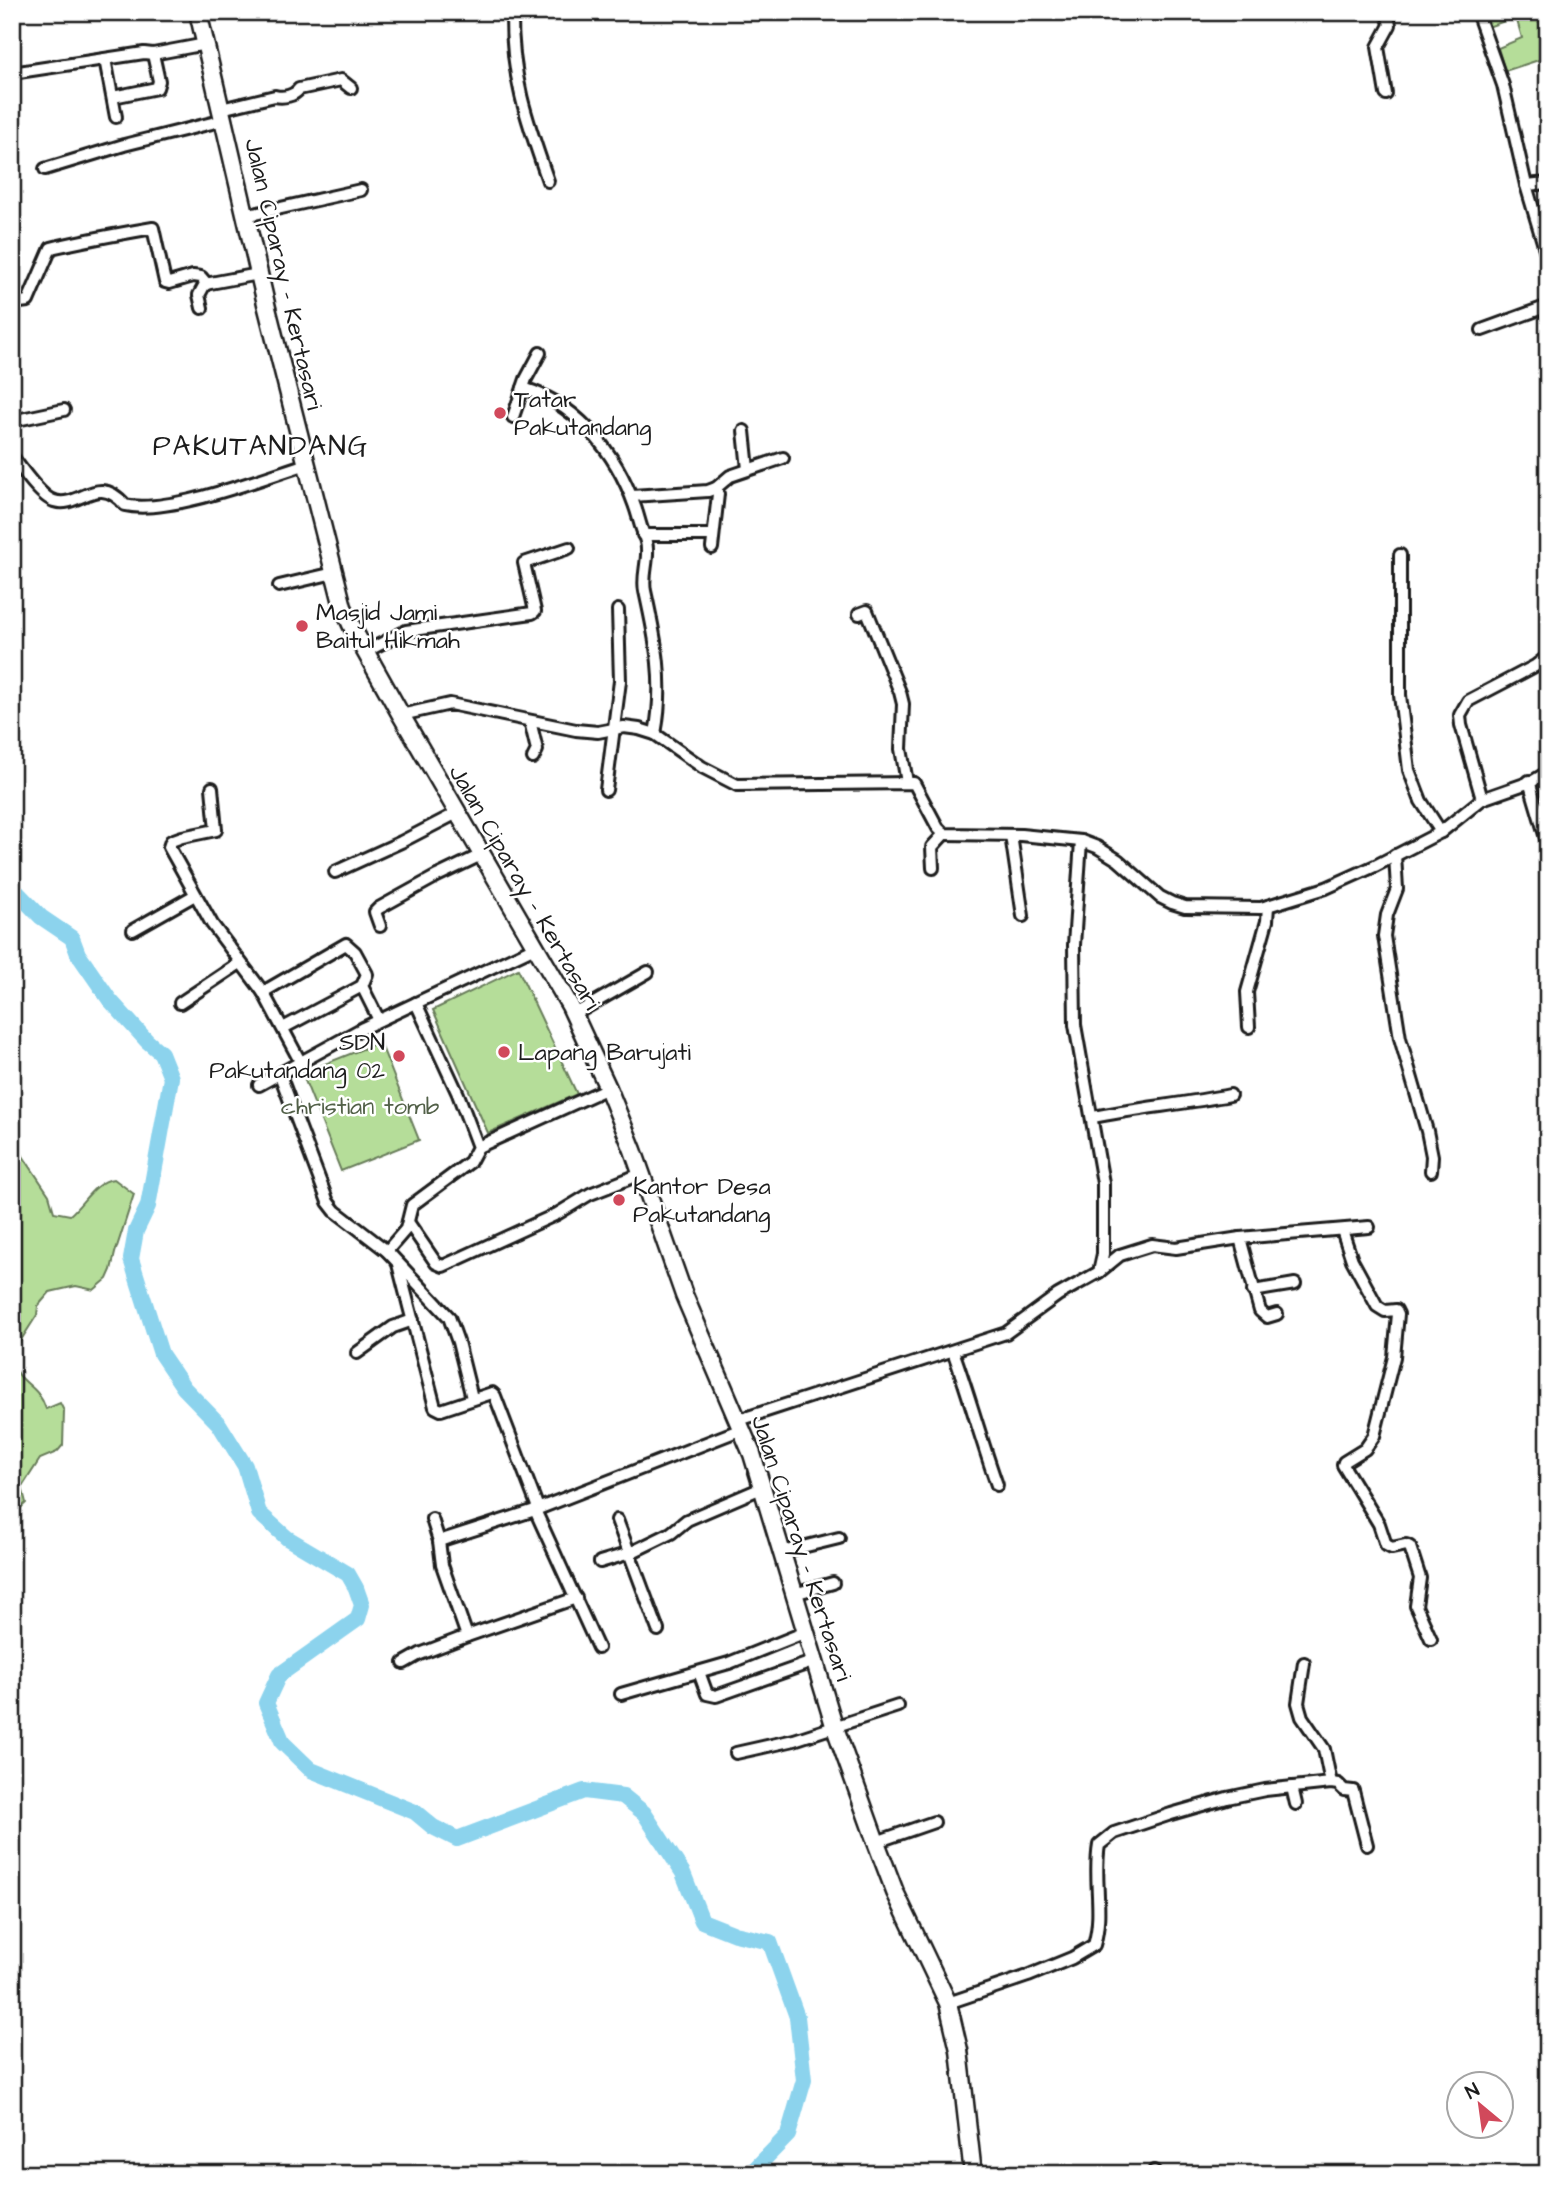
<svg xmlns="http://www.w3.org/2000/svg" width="1560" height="2186" font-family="'Architects Daughter',sans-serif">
<rect width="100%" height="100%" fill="#fff"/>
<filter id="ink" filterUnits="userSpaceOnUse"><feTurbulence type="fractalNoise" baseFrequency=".0143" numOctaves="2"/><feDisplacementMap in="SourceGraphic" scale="14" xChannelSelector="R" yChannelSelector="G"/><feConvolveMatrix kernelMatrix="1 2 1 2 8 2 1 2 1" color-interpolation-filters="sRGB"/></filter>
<g filter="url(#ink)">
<g fill="#b5dd99" stroke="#687c5a" stroke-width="2">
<polygon points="1484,12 1548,12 1548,57 1505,71 1498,48 1522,38 1516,17 1488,27"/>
<polygon points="518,969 577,1094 488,1133 433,1010"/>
<polygon points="380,1042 419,1140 341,1171 302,1073"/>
<path d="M12 1128 23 1156 49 1195 54 1212 70 1215C84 1203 95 1181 114 1179L134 1194 115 1253 111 1270 107 1279 94 1290 76 1286 50 1292 38 1306 37 1315 12 1354Z"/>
<path d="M12 1360C19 1386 37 1382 46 1409L60 1403 64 1411 63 1445 57 1452 40 1459 22 1487 26 1503 12 1516Z"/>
</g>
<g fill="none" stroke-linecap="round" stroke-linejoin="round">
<polyline stroke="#8cd3ed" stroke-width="16" points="12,887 41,917 72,938 78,954 109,999 147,1041 161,1053 171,1078 148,1206 136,1231 131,1259 161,1354 184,1388 219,1424 245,1466 259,1513 287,1538 348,1574 356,1588 362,1605 358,1619 279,1675 266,1703 283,1743 311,1770 415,1812 433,1827 457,1839 584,1791 623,1796 644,1813 683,1873 702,1921 735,1934 770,1942 797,2017 804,2080 788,2135 750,2174"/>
<g stroke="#1c1c1c" stroke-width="16">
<g id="street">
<path d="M512 12C511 77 527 121 548 181"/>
<polyline points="1477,12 1503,85 1526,185 1548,259"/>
<polyline points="105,59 116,117"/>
<polyline points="12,73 144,53 153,54 206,44"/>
<polyline points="1386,94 1378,47 1390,25 1387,12"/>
<polyline points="113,97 157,88 159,81 153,54"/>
<path d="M221 109 275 96C283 98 294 96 299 89L341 80 351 88"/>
<polyline points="45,169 124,145 224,120"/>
<polyline points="1526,185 1548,183"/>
<polyline points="245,216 361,190"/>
<path d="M12 303 28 301 51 248C85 240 118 234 153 228L165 282 169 283 193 276 201 277 207 284"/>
<polyline points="202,308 199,295 205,284 259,274"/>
<polyline points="1482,330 1548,306"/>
<path d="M523 388C584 406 624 464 640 523 642 531 647 540 647 549 648 563 642 577 645 591 656 641 665 682 655 734"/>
<polyline points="513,417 526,379 540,353"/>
<polyline points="12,421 64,410"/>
<polyline points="744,431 748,469"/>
<path d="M12 456C20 467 41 497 54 501 80 509 97 472 125 505 168 515 262 478 307 464"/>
<polyline points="632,496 708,491 716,488 730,476 783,458"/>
<polyline points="643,535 713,535"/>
<polyline points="712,548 718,494 716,488"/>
<polyline points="1400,555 1400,695 1409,770 1421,801 1441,832"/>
<polyline points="279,586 334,573"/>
<polyline points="859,614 867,611 900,692 903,704 901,749 907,782"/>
<polyline points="365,652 406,631 532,613 535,611 524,563 569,548"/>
<polyline points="401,715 450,704 576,730 598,732 624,727 639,729 655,734 702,767 737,785 914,783 938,828 944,834 1021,835 1081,841 1097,847 1118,860 1160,897 1172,903 1185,907 1261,908 1326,888 1375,866 1441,832 1482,799 1533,781 1548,772"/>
<polyline points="530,721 537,750 533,758"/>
<polyline points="1529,781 1548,845"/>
<polyline points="212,788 216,830 182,837 171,841 169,847 212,924 263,992 301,1063"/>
<polyline points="606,790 620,681 618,610"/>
<polyline points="1482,799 1461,725 1460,715 1468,701 1535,666 1548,656"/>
<polyline points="1011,835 1023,916"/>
<polyline points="1395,855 1397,889 1387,915 1384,936 1400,1038 1427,1131 1432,1156 1431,1171"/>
<polyline points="933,868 932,847 944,834"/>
<polyline points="335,872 401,842 457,813"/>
<polyline points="380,926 375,912 379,908 437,876 481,855"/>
<polyline points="133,930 195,895"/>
<polyline points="263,992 346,944 355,952 367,974 362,986"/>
<polyline points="180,1003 240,963"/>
<polyline points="573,1015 648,972"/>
<polyline points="1249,1027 1247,992 1267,921 1268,906"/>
<polyline points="283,1028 362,986 379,1020"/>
<polyline points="280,1075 328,1202 335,1211 387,1251 449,1317 458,1342 472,1398"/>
<polyline points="259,1085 363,1028 535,947"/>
<path d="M1093 1117C1138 1108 1184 1104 1230 1095"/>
<polyline points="478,1147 608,1088"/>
<polyline points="408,1222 436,1263 443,1266 557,1214 590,1194 641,1174"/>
<polyline points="1342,1230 1352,1260 1377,1306 1385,1311 1396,1310 1398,1314 1394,1357 1374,1436 1365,1449 1344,1462 1343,1465 1379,1524 1386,1545 1392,1548 1406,1545 1410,1547 1420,1578 1416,1606 1431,1639"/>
<polyline points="1240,1238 1260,1311 1267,1317 1277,1314"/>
<polyline points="387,1251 406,1229 412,1205 470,1162 478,1147 458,1094 416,1003"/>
<polyline points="398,1264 435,1407 441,1410 492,1393 495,1396 538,1508"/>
<polyline points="1099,1272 1120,1255 1152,1245 1176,1248 1240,1238 1369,1227"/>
<polyline points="1253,1291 1295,1284"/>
<path d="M953 1351C969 1395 981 1440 997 1485"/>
<polyline points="357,1353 393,1327 413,1320"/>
<polyline points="739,1420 1006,1333 1058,1295 1099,1272 1103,1254 1103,1183 1075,1025 1074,945 1081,841"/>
<polyline points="535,1510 598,1648"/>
<polyline points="617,1520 658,1630"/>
<polyline points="439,1541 535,1510 742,1429"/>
<polyline points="782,1552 839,1538"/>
<polyline points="600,1562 630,1553 671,1533 687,1520 764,1487"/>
<polyline points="794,1594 833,1583"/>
<polyline points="467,1636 576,1598"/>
<polyline points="404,1663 420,1654 467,1636 442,1565 439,1541 432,1519"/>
<polyline points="1304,1663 1298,1703 1302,1717 1324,1749 1331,1783"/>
<polyline points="699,1672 707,1694 716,1696 815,1661"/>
<polyline points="621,1694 729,1663 806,1632"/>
<polyline points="736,1753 794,1740 898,1706"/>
<polyline points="1292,1787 1296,1804"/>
<polyline points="876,1842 934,1822"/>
<path d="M948 2003 1028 1976 1072 1958 1094 1945C1104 1912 1093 1879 1099 1845L1114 1833 1171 1814 1227 1798 1265 1790 1331 1783 1338 1784 1344 1790 1353 1791 1367 1845"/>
<polyline points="1154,2171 1156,2174"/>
</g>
</g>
<g stroke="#1c1c1c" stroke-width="21">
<polyline id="secondary" points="198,12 267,308 343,607 355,633 401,715 570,1006 608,1088 633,1150 684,1295 752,1454 834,1725 876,1842 895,1892 948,2003 959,2050 973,2174"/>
</g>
<use href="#street" stroke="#fff" stroke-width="10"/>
<use href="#secondary" stroke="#fff" stroke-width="16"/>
</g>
</g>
<g fill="#d1495b" stroke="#fff" stroke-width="2.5">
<circle cx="500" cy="413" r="7"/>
<circle cx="302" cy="626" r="7"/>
<circle cx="504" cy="1052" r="7"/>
<circle cx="399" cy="1056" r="7"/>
<circle cx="619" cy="1200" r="7"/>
</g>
<g text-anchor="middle" stroke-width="5" stroke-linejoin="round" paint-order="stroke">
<g font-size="24" fill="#1c1c1c" stroke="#fff">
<text transform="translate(284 274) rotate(77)" y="8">Jalan Ciparay - Kertasari</text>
<text transform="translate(525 887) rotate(60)" y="8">Jalan Ciparay - Kertasari</text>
<text transform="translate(802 1548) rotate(72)" y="8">Jalan Ciparay - Kertasari</text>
</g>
<g font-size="24" fill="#1c1c1c" stroke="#fff" text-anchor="start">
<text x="514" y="407">Tatar<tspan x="514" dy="28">Pakutandang</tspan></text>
<text x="316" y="620">Masjid Jami<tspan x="316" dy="28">Baitul Hikmah</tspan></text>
<text x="385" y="1050" text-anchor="end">SDN<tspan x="385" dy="28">Pakutandang 02</tspan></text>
<text x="518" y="1060">Lapang Barujati</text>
<text x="633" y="1194">Kantor Desa<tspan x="633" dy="28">Pakutandang</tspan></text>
</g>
<g font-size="24" fill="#526048" stroke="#fff">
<text x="360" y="1114">christian tomb</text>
</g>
<g font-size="28" letter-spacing="2" fill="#1c1c1c" stroke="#fff">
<text x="261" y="455">PAKUTANDANG</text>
</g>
</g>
<rect width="1560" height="2186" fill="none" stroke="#fff" stroke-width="42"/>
<rect x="21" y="21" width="1518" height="2144" fill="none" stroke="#1c1c1c" stroke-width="2.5" filter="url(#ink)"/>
<g transform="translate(1480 2105) rotate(331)"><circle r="33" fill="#ffffff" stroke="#a4a4a4" stroke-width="2"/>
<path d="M0-5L12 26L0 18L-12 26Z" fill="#d1495b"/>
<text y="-10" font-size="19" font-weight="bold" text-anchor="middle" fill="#1c1c1c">N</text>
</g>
</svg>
